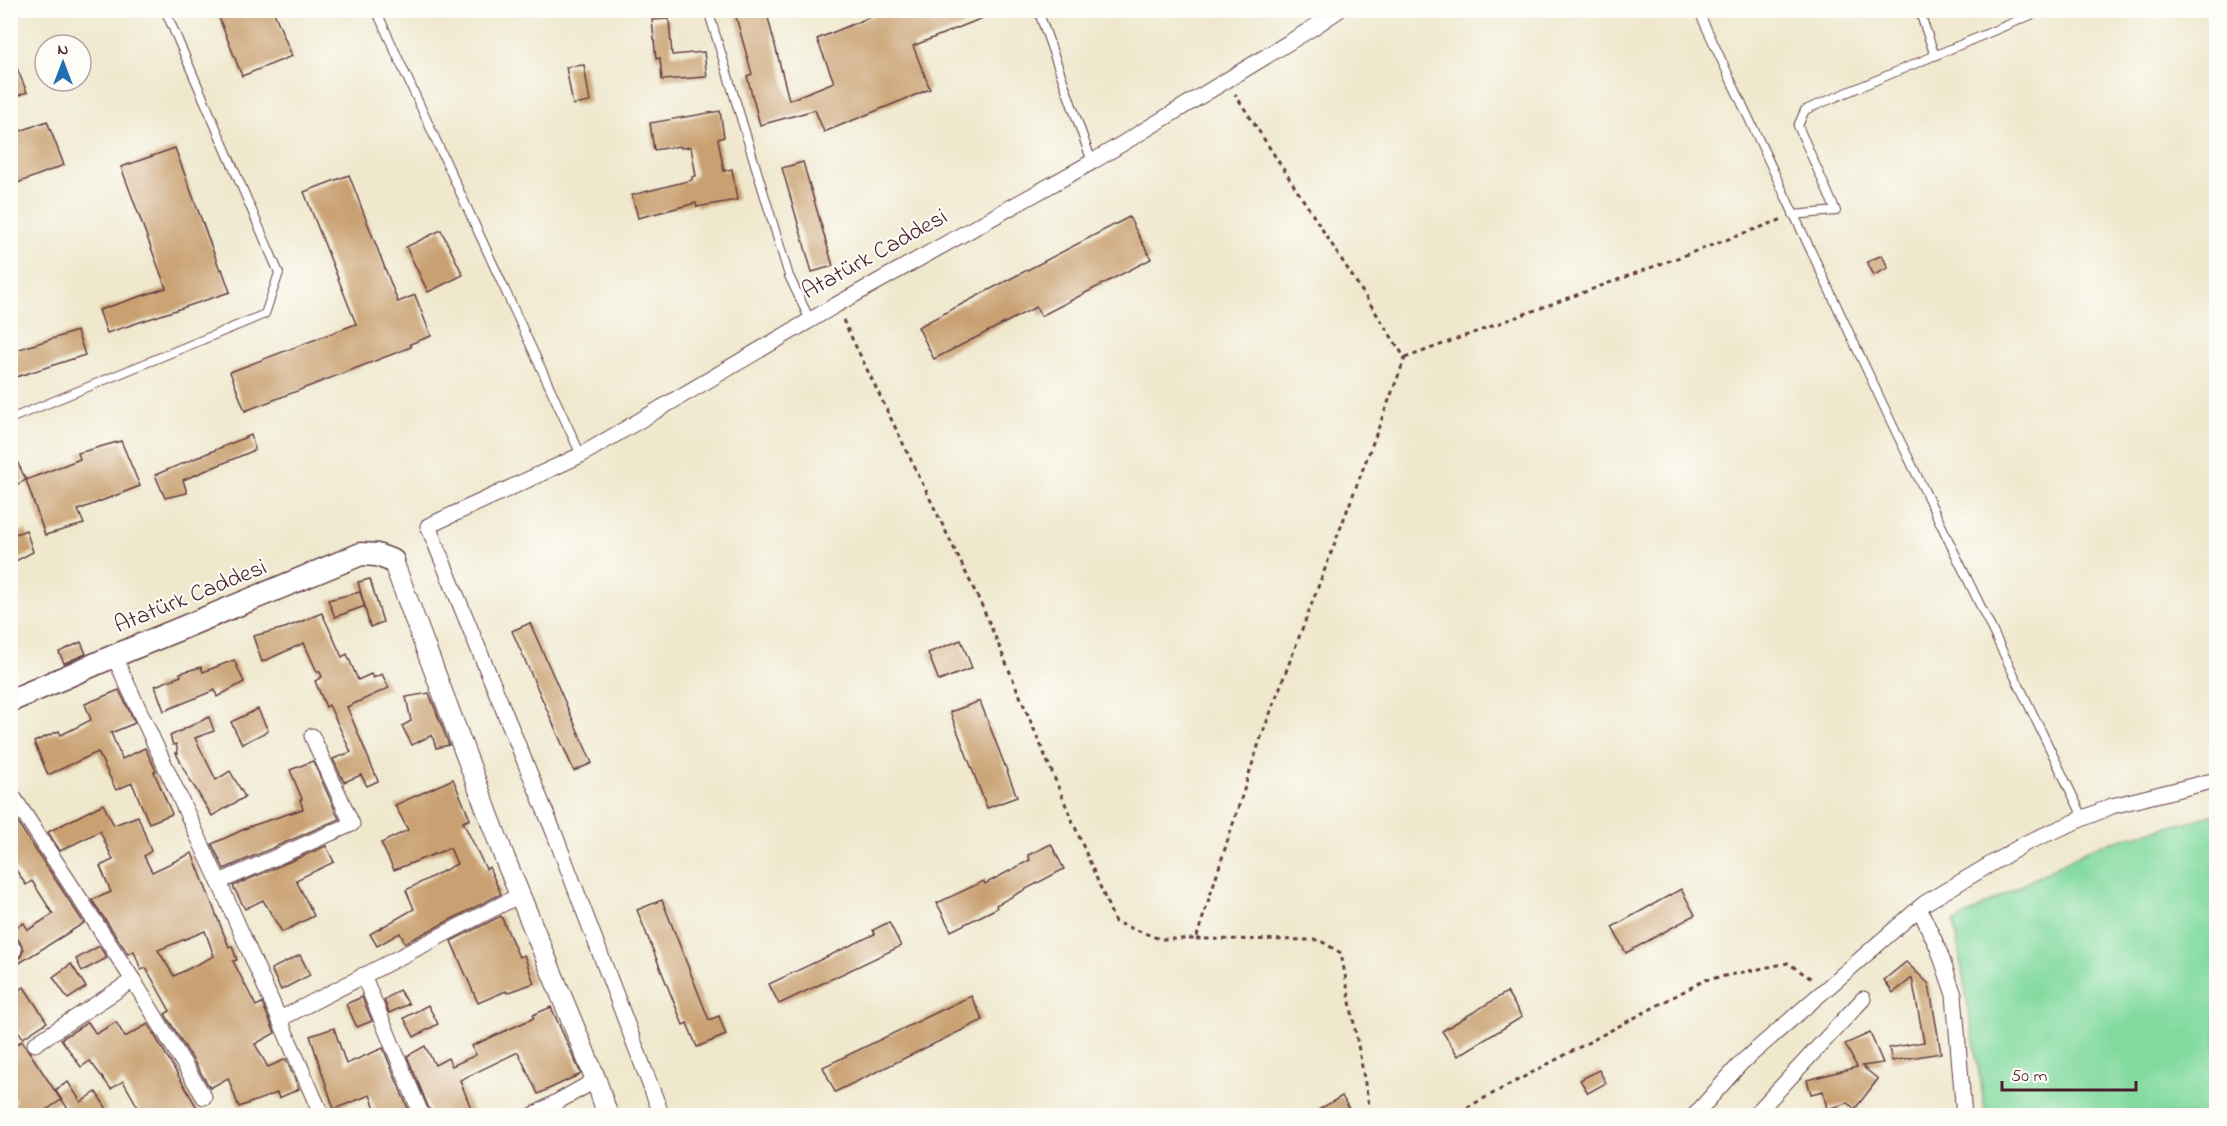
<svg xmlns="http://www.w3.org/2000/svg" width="2227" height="1126" font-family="'Indie Flower',sans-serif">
<rect width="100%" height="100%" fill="#fdfcf7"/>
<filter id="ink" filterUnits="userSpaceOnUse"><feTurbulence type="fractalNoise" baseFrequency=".0167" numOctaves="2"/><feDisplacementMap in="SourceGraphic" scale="12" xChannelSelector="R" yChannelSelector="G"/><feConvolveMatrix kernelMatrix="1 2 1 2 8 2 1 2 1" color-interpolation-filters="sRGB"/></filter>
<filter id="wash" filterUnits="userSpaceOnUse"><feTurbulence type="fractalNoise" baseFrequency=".008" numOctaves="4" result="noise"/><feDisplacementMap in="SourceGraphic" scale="24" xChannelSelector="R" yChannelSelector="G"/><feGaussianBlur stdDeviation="1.35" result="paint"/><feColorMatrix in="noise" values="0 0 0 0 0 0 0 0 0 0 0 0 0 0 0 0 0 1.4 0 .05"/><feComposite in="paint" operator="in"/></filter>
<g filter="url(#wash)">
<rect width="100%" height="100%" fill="#efe8cd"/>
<polygon fill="#82da9f" stroke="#667c65" stroke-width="1.5" points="2216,814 2216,1115 1986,1115 1954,922 2093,847"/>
<g id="blocks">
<g fill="#c9a071" fill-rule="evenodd">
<polygon points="216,10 273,10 292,56 242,76"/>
<polygon points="734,10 766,10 789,100 834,82 817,39 887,10 1000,11 913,46 930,89 824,132 815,110 760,125 747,76 752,74"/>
<polygon points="669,19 672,55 704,52 707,77 662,80 660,58 656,59 652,20"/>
<polygon points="10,52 27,92 10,99"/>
<polygon points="584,65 590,102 573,105 566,67"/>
<polygon points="720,111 724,137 718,139 724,171 732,169 737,200 697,207 696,203 638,218 632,195 692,180 692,177 696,176 691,147 681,148 680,146 654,150 650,123"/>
<polygon points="47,121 64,165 10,186 10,135"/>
<polygon points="175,148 220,270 222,269 230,292 107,333 99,310 166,288 121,167"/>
<polygon points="803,162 833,266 812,272 782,168"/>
<polygon points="349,175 398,302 415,295 431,336 410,344 411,347 245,411 230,372 356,324 304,192"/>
<polygon points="1129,217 1151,259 1041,316 1036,307 934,359 918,327"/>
<polygon points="441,230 463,275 428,292 406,247"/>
<polygon points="1882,255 1888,268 1874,275 1867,262"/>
<polygon points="77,331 85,355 10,379 10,352"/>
<polygon points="251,435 255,450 183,480 187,493 165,498 155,475"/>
<polygon points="121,441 140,486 78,510 84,524 45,535 26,480 80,459 78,453"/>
<polygon points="10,447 26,480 10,488"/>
<polygon points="26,530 33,552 10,564 10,536"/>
<polygon points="370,579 383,622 370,627 358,582"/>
<polygon points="360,592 365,606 335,617 328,600"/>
<polygon points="322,613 342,657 347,654 358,680 371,674 373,678 382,674 389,688 347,707 378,781 367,786 361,775 344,782 333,759 351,752 329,705 326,707 315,681 322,677 320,672 317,672 304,643 262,662 253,636 285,628"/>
<polygon points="530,623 592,763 574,771 512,631"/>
<polygon points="961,640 972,668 939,681 928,653"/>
<polygon points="81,642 86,654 64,663 59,652"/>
<polygon points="234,660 244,682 217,697 215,690 164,711 155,686 181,676 180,673 201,667 203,672"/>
<polygon points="119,690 135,723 111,733 122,759 145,748 156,771 154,772 172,814 149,823 132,783 116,790 98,752 48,775 34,742 59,731 61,735 91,720 85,704"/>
<polygon points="429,693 449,745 436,748 432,735 412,745 402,726 411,721 406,697"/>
<polygon points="980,701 1017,797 987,808 950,712"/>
<polygon points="258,709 268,731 242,744 231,722"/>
<polygon points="209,717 214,731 195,738 216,780 230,771 245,797 212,816 187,775 176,753 178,753 176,744 173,745 170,736"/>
<polygon points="313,761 339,819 224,869 212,844 251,826 303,809 300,800 302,799 290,770"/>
<polygon points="453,779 470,819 463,822 486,869 489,867 501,894 405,943 400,933 377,946 370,934 414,909 406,890 457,864 450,848 394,870 381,843 408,830 395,805"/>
<path d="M103 804 114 825 138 816 151 851 144 856 152 872 192 853 229 947 232 946 237 960 233 961 256 1006 262 1003 275 1033 255 1044 268 1067 286 1059 299 1089 279 1098 277 1093 239 1107 228 1078 210 1088 165 1014 170 1011 146 968 141 970 134 951 128 954 92 900 111 892 100 866 113 860 100 831 60 851 48 832ZM205 931 214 956 174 976 158 950Z"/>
<polygon points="10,811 84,923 10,969 10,959 20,958 24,949 18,939 10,936 10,930 24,923 28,930 53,914 32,881 26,885 10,861"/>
<polygon points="1051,844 1064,869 996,905 997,908 951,931 937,903 984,881 985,884 1030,860 1028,855"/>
<polygon points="326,846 334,862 296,880 314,916 282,932 263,900 245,909 233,886"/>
<polygon points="1681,889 1695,915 1626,953 1612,927"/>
<polygon points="662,900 709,1020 719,1016 726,1035 697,1047 687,1023 683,1025 637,910"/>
<polygon points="501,916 519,957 524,955 534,983 507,993 506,991 478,1003 451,941"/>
<polygon points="889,922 901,946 779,1004 769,984 875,934 873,930"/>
<polygon points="99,946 107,958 82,971 76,959"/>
<polygon points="300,955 310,975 281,990 271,969"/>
<polygon points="1906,962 1929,984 1941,1053 1892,1061 1889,1048 1924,1042 1912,978 1893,993 1884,980"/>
<polygon points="71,964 86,987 68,999 53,977"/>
<polygon points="24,987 47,1022 23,1038 10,1020 10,996"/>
<polygon points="399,990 409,1004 389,1013 384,1000"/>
<polygon points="1507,992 1522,1017 1458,1056 1442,1031"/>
<polygon points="971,996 983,1020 835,1092 823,1067"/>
<polygon points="362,997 372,1021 357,1027 346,1004"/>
<polygon points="428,1005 438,1024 414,1037 404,1018"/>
<polygon points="551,1007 581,1074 538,1094 518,1052 460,1080 474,1116 432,1116 407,1056 425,1046 435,1065 448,1058 452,1066 476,1055 472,1046 534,1018 533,1015"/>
<polygon points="88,1022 96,1034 116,1022 125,1037 148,1024 202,1116 143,1116 123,1081 111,1089 90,1061 81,1067 61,1039"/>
<polygon points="334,1028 346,1064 383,1048 411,1116 378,1116 370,1095 334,1109 310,1036"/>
<polygon points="1870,1033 1883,1063 1862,1066 1878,1079 1855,1109 1848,1103 1827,1109 1823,1091 1811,1094 1807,1080 1857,1067 1845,1044"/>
<polygon points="22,1041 61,1100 37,1116 10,1116 10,1105 16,1101 10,1092 10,1048"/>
<polygon points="1599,1070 1606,1083 1588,1093 1580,1080"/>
<polygon points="68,1082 81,1102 96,1092 107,1109 97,1116 61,1116 69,1110 55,1090"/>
<polygon points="1342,1096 1353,1116 1308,1116"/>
</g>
</g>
</g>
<g filter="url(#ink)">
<use href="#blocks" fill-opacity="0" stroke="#633d43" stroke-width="1.5"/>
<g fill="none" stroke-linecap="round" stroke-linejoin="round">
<g stroke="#633d43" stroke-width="10">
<g id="service">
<polyline points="376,10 581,455"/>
<polyline points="708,10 789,276 810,320"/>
<polyline points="1038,10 1092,162"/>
<polyline points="1698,10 1894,428 2084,819"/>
<polyline points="1919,10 1935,56"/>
<polyline points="1793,215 1836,211 1798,126 1805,110 2043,10"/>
<polyline points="10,419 265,314 279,273 165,10"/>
</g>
</g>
<g stroke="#633d43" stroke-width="17">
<g id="minor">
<polyline points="114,656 219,882 322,1116"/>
<polyline points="10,792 133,980 204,1097"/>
<polyline points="219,882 352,824 312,736"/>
<polyline points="1919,908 1938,948 1954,995 1964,1116"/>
<polyline points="10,945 14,950"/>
<polyline points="363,975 422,1116"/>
<polyline points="280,1019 520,895"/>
<polyline points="35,1044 133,980"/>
<polyline points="532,1116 596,1080"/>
<polyline points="662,1116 555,835 428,526 581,455 836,305 1092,162 1311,29 1339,10"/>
<polyline points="1694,1116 1741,1063 1925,903 2028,842 2112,806 2216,780"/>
<polyline points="1754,1116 1863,999"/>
</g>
</g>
<g stroke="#633d43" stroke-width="22">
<polyline id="tertiary" points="393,561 505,859 596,1080 608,1116"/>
</g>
<g stroke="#633d43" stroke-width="25">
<polyline id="secondary" points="10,701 114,656 361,554 377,555 393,561"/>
</g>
<g stroke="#633d43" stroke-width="3" stroke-dasharray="4.5 4.5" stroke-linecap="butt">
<polyline points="843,320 983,608 1115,922 1160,939 1196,939 1260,740 1405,358 1235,94"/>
<polyline points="1405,358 1783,219"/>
<polyline points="1196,939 1319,940 1341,953 1371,1116"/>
<polyline points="1451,1116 1705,980 1788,963 1813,980"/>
</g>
<use href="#service" stroke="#fff" stroke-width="8"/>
<use href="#minor" stroke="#fff" stroke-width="15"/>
<use href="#tertiary" stroke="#fff" stroke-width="20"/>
<use href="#secondary" stroke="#fff" stroke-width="22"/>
</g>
</g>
<g text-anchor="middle" stroke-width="4.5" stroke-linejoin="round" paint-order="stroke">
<g font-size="24" fill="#4a1f2b" stroke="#fdfcf7">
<text transform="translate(874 253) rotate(-29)" y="8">Atatürk Caddesi</text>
<text transform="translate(190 595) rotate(-22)" y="8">Atatürk Caddesi</text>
</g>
</g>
<rect width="2227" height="1126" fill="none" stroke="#fdfcf7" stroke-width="36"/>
<g transform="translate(63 63)"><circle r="28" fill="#fdfcf7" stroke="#b5a4a5" stroke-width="1.5"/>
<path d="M0-4.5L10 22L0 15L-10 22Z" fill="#1f6fb2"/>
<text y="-9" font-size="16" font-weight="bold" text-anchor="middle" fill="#4a1f2b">N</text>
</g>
<path d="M2002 1081v9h134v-9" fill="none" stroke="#4a1f2b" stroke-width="3"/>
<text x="2011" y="1081" font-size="18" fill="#4a1f2b" stroke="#fdfcf7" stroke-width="4.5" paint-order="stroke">50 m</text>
</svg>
